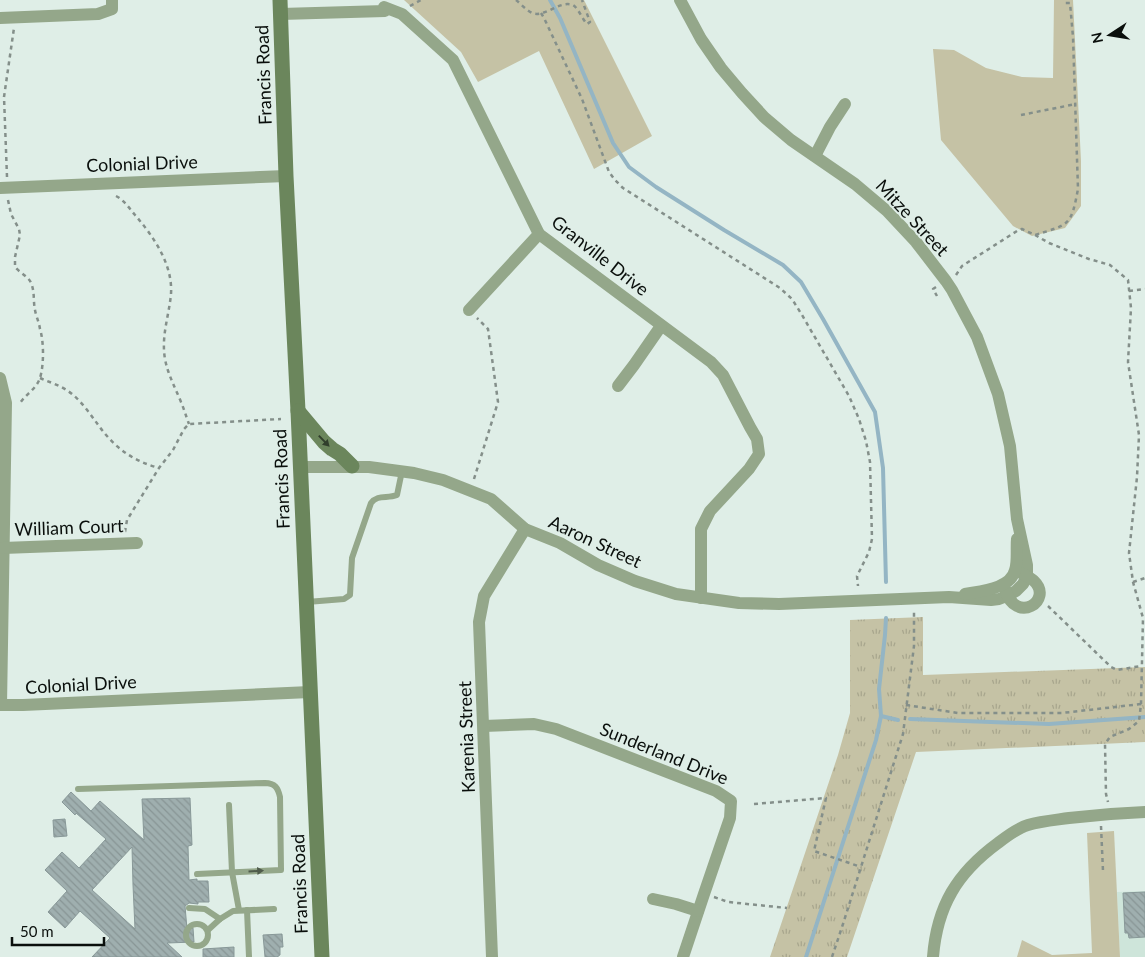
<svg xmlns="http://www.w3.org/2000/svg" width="1145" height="957" font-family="Lato,sans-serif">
<defs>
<pattern id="grass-tufts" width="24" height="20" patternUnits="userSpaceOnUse" patternTransform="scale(1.25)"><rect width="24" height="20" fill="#c5c2a5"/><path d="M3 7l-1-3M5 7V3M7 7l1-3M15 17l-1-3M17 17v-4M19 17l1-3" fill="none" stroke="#a8a68d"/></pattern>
<pattern id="building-back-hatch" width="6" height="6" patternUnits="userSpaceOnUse" patternTransform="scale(1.25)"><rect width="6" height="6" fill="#9fafaf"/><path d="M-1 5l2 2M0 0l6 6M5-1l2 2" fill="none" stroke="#889595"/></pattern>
</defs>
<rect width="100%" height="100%" fill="#dfeee7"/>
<polygon fill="#cee5da" points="1145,891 1145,957 1120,957 1117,892"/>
<polygon fill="url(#grass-tufts)" points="923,617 923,675 1145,667 1145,742 916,752 847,957 770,957 838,755 850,713 850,620"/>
<g fill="#c5c2a5">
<polygon points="404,0 584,0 652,136 594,169 539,51 478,82 461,52"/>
<polygon points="1054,0 1073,0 1081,161 1081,206 1065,228 1032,236 1013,226 941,140 933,49 954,50 986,68 1022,77 1053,78"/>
<polygon points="1114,831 1120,957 1017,957 1022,940 1052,955 1092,953 1087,833"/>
</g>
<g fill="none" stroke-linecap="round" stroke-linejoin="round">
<g stroke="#94b5c4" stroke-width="4">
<polyline points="550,0 560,18 613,143 629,167 656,187 724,230 783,265 801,282 823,319 875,412 883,468 886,582"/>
<polyline points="881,716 898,720"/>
<polyline points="910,719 1049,724 1145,717"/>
<polyline points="806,957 876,740 881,716 879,689 885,635 886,618"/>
</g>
</g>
<g fill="url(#building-back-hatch)" stroke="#889898" fill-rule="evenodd">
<path d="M71 792 91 811 100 801 144 840 142 799 190 798 192 845 188 846 189 880 197 879V881H208L209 902H198V904L189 903 185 906 187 929 193 928 194 942 167 943 182 957H92L110 938 80 911 65 928 48 912 67 891 45 870 62 852 79 868 106 839 76 813 75 815 62 802ZM132 847 133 885 135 929 92 890Z"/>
<polygon points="65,819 67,836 54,837 53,820"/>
<polygon points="1145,892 1145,937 1129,938 1128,933 1125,933 1123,893"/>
<polygon points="282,934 283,947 280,947 280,955 278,956 278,957 265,957 263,935"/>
<polygon points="234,947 234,957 203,957 203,949"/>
</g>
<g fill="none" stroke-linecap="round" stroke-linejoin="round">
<g stroke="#848f8a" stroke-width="2.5" stroke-dasharray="4 4" stroke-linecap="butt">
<path d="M516 0C521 4 526 10 532 13 545 18 559 0 573 5 579 9 582 19 587 24L590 22 582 0"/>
<polyline points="410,6 421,0"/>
<polyline points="541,13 544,18 582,99 609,172 615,180 623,188 780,288 792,299 802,315 849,396 859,419 866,441 870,462 872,539 869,552 857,576 858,586"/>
<polyline points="1021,115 1076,104"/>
<polyline points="7,177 4,97 14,28"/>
<path d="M116 196C124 200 129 208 135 215 153 236 173 264 171 294 169 316 161 336 165 359 168 375 175 387 181 402 184 409 186 416 189 424"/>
<path d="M8 200 11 214 19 229 20 235 15 257V267C20 273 29 277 31 283 35 292 33 301 35 310 36 316 39 322 40 329 44 342 44 365 40 378 36 390 24 395 19 405"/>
<polyline points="1035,235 1049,243 1089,259 1110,265 1128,280 1131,308 1128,362 1139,435 1137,477 1129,553 1133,582 1143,618 1141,704 1145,703"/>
<path d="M956 275 962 266 1017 231 1022 229 1035 235C1070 224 1071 226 1078 189L1073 37 1070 3H1065V0"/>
<polyline points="936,287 933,289 937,296"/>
<polyline points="1129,291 1145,289"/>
<path d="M40 378C49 382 59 385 68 391 81 400 90 414 99 426 115 448 133 461 159 468"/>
<polyline points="474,479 498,402 488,329 477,318"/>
<polyline points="125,532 127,520 159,468 173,450 184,429 189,424 281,419"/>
<polyline points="1133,582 1145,578"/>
<polyline points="1048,606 1111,667 1117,670 1141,666"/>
<polyline points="906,705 958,713 1062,713 1141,704 1139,721 1129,729 1110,737 1105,744 1106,794 1108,802"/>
<polyline points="754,804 826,798 814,851 861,867"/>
<polyline points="1101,826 1103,871"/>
<polyline points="714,897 728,902 787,908"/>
<polyline points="832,957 843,924 903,734 914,646 914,612"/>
</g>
<g stroke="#94a78a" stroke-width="6">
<path d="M307 602 344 599 350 595 352 558 371 503C378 494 387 499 397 495L402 471"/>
<path d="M78 789 265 783C275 783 278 788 280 797L281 870 197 874"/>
<polyline points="229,805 232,872 239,910"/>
<polyline points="189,908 205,909 220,919"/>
<polyline points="247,910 249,957"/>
<circle cx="197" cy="935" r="11"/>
<polyline points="208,930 220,919 233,911 274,909"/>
</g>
<g stroke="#94a78a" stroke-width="12">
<polyline points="281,14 385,11 384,7 402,14 453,60 539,234 711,362 723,375 750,427 757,439 759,454 749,469 710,511 701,529 701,598"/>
<polyline points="0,18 98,14 112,9 112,0"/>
<polyline points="815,156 830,127 845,104"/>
<polyline points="0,188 286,176"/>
<polyline points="469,310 539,234"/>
<polyline points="0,378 6,403 1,705 23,705 310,692"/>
<polyline points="618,386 634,365 661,326"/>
<polyline points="300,467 369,467 414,473 443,480 491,499 525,529 560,543 598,565 635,581 676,594 739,603 779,604 949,597 991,600 999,599 1007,596 1016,591 1023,584 1027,576 1027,565 1017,519 1010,446 998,394 977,337 952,290 946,281 916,242 887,211 855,184 791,140 764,117 742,93 721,68 701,39 680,0"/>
<polyline points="3,548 137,543"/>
<path d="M1005 589C1016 626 1054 600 1034 581 1031 578 1025 575 1021 573"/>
<path d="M965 594C980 591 1011 589 1015 570 1018 562 1016 548 1017 539"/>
<polyline points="484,726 534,724 556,729 716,791 731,801 730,818 704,894 683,957"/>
<polyline points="653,899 676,904 698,911"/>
<polyline points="492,957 479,622 484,596 525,529"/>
<path d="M933 957C937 906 957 873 998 843 1007 836 1018 828 1028 825 1041 821 1055 820 1069 818 1094 815 1119 813 1145 812"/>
</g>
<g stroke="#6b865c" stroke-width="15">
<polyline points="280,0 286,176 298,411 322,957"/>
<polyline points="298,411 324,442 332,449 340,454 352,466"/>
</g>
</g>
<defs><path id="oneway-solid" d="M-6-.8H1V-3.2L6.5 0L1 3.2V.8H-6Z" transform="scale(1.25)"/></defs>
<use fill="#313f2c" href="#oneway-solid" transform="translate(324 441) rotate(46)"/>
<use fill="#4f5b4b" href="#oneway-solid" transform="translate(256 871) rotate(-4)"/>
<g text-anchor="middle" stroke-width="4" stroke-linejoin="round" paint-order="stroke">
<g font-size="18" fill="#0a0f0c" stroke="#dfeee7">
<text transform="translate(264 75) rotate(-92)" y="6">Francis Road</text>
<text transform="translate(142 164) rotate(-2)" y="6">Colonial Drive</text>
<text transform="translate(912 218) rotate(47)" y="6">Mitze Street</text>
<text transform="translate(600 256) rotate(38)" y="6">Granville Drive</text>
<text transform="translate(282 479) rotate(-92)" y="6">Francis Road</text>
<text transform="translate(69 528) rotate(-2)" y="6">William Court</text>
<text transform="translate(595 542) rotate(25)" y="6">Aaron Street</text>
<text transform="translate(81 685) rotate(-3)" y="6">Colonial Drive</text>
<text transform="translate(467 737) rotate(-92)" y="6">Karenia Street</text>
<text transform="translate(664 754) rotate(22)" y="6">Sunderland Drive</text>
<text transform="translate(300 884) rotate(-92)" y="6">Francis Road</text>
</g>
</g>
<g transform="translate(1110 35) rotate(258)" stroke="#dfeee7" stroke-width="4" paint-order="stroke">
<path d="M0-4L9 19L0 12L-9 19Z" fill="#0a0f0c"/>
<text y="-8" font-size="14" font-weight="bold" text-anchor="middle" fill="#0a0f0c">N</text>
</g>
<path d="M12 937v8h92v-8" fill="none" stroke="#0a0f0c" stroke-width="2.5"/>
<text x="20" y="937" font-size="15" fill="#0a0f0c" stroke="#dfeee7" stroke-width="4" paint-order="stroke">50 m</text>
</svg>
